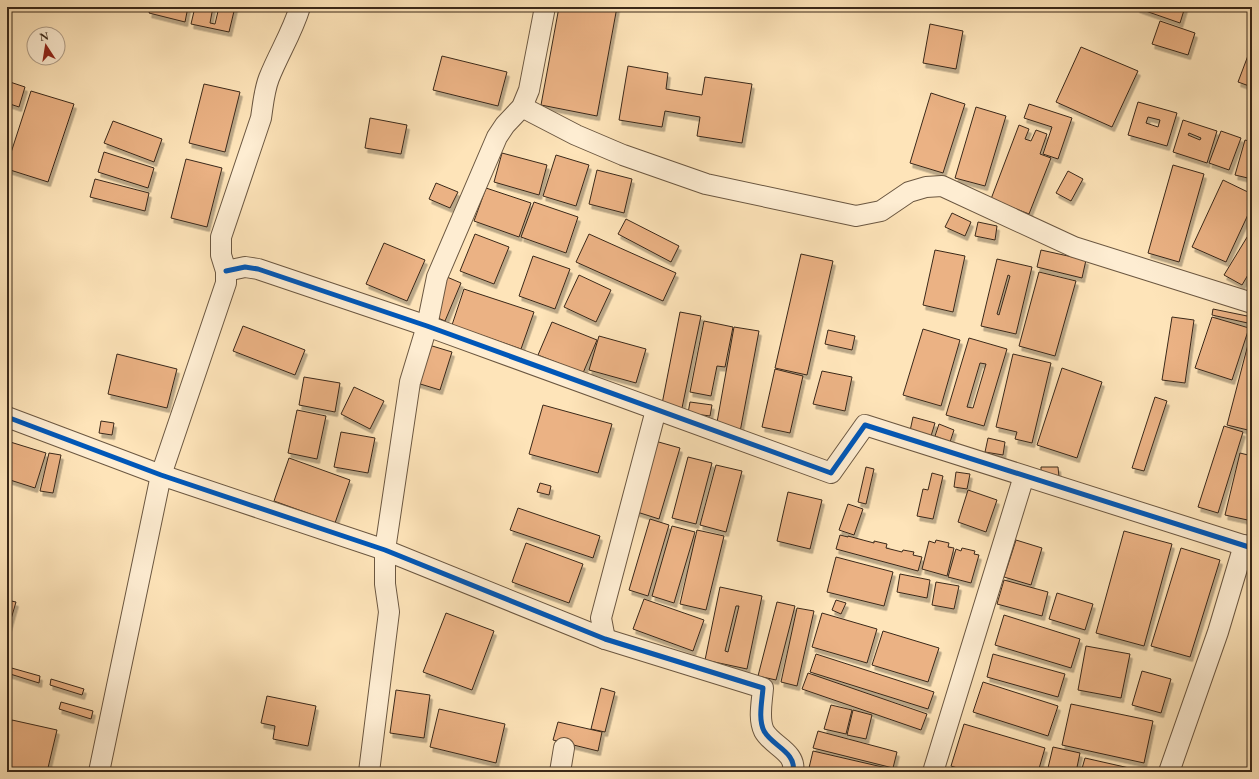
<svg xmlns="http://www.w3.org/2000/svg" width="1259" height="779" font-family="'EB Garamond',serif">
<defs>
<filter id="shadow"><feDropShadow dx="2.5" dy="4.5" stdDeviation="0" flood-color="#0004"/></filter>
</defs>
<rect width="100%" height="100%" fill="#fee4b9"/>
<filter id="stains"><feTurbulence type="fractalNoise" baseFrequency=".005" numOctaves="4"/><feColorMatrix values="0 0 0 0 .2 0 0 0 0 .09 0 0 0 0 .02 0 0 0 .5 -.17"/></filter>
<radialGradient id="worn" r=".72"><stop offset=".6" stop-color="#630" stop-opacity="0"/><stop offset="1" stop-color="#630" stop-opacity=".3"/></radialGradient>
<g fill="#ebb284" stroke="#3a2819" fill-rule="evenodd" filter="url(#shadow)">
<polygon points="151,7 177,8 188,7 185,22 149,13"/>
<polygon points="195,7 213,7 210,23 215,24 219,7 235,7 229,32 191,24"/>
<polygon points="559,7 617,7 597,116 541,105"/>
<polygon points="1137,7 1185,7 1180,23 1137,8"/>
<polygon points="1160,21 1195,33 1188,55 1152,44"/>
<polygon points="930,24 963,31 956,69 923,63"/>
<polygon points="1252,45 1252,87 1238,82"/>
<polygon points="1081,47 1138,71 1112,127 1056,102"/>
<polygon points="442,56 507,72 498,106 433,90"/>
<polygon points="628,66 668,73 666,89 702,95 705,77 752,84 742,143 697,136 700,117 665,111 662,127 619,120"/>
<polygon points="7,81 25,87 19,107 7,103"/>
<polygon points="204,84 240,92 225,152 189,143"/>
<polygon points="31,91 74,104 48,182 7,169 7,165"/>
<polygon points="931,93 965,104 943,173 910,163"/>
<path d="M1138 102 1177 113 1167 146 1128 135ZM1148 117 1160 120 1158 127 1146 123Z"/>
<polygon points="1029,104 1072,118 1058,159 1043,154 1052,127 1024,118"/>
<polygon points="976,107 1006,116 985,186 955,178"/>
<polygon points="370,118 407,125 401,154 365,148"/>
<path d="M1183 120 1217 131 1207 163 1173 152ZM1189 133 1201 138 1200 140 1188 135Z"/>
<polygon points="113,121 162,139 154,162 104,143"/>
<polygon points="1019,125 1029,129 1025,139 1031,141 1036,130 1047,134 1040,154 1051,158 1029,214 991,199"/>
<polygon points="1221,131 1241,138 1229,170 1209,163"/>
<polygon points="1245,140 1252,142 1252,179 1235,175"/>
<polygon points="104,152 154,168 148,188 98,172"/>
<polygon points="502,153 547,165 539,195 494,182"/>
<polygon points="556,155 589,165 576,206 543,196"/>
<polygon points="186,159 222,168 207,227 171,218"/>
<polygon points="1173,165 1204,174 1179,262 1148,253"/>
<polygon points="597,170 632,179 624,213 589,204"/>
<polygon points="1068,171 1083,179 1071,201 1056,193"/>
<polygon points="95,179 149,193 145,211 90,197"/>
<polygon points="1223,180 1252,194 1252,206 1226,262 1192,247"/>
<polygon points="436,183 458,192 450,208 429,199"/>
<polygon points="486,188 531,203 519,237 474,221"/>
<polygon points="534,202 578,217 566,253 521,237"/>
<polygon points="952,213 971,222 965,236 945,227"/>
<polygon points="626,219 679,246 671,262 618,234"/>
<polygon points="978,222 997,226 995,240 975,236"/>
<polygon points="1252,229 1252,268 1242,285 1224,275"/>
<polygon points="475,234 509,247 494,284 460,271"/>
<polygon points="589,234 676,273 663,301 576,262"/>
<polygon points="384,243 425,260 407,301 366,284"/>
<polygon points="935,250 965,256 953,312 923,305"/>
<polygon points="1041,250 1086,260 1082,278 1037,267"/>
<polygon points="801,254 833,261 807,375 775,368"/>
<polygon points="533,256 570,269 555,309 519,296"/>
<path d="M997 259 1032 267 1016 334 981 326ZM1008 275 1010 276 999 315 997 314Z"/>
<polygon points="1039,272 1076,281 1055,356 1019,346"/>
<polygon points="579,275 611,290 596,322 564,307"/>
<polygon points="447,277 461,283 445,321 431,315"/>
<polygon points="464,289 534,312 521,349 452,325"/>
<polygon points="1213,309 1252,317 1252,324 1212,315"/>
<polygon points="680,312 701,316 682,408 662,404"/>
<polygon points="1172,317 1194,320 1185,383 1162,380"/>
<polygon points="1212,317 1249,328 1232,380 1195,368"/>
<polygon points="704,321 733,327 725,367 717,366 711,396 690,392"/>
<polygon points="552,322 597,340 583,373 538,355"/>
<polygon points="243,326 305,350 295,375 233,351"/>
<polygon points="734,327 759,331 740,432 716,428"/>
<polygon points="923,329 960,340 941,406 903,395"/>
<polygon points="1252,329 1252,431 1227,425"/>
<polygon points="828,330 855,336 852,350 825,344"/>
<polygon points="599,336 646,349 636,383 589,370"/>
<path d="M969 338 1007 349 984 426 946 415ZM980 363 986 364 973 408 967 407Z"/>
<polygon points="429,345 452,352 440,390 417,383"/>
<polygon points="117,354 177,369 167,408 108,394"/>
<polygon points="1013,354 1051,363 1032,443 1015,439 1017,432 996,427"/>
<polygon points="1062,368 1102,382 1077,458 1037,445"/>
<polygon points="775,369 803,376 790,433 762,427"/>
<polygon points="822,371 852,377 845,411 813,404"/>
<polygon points="304,377 340,383 335,412 299,405"/>
<polygon points="354,387 384,401 370,429 341,414"/>
<polygon points="1155,397 1167,401 1144,471 1132,468"/>
<polygon points="690,402 712,405 710,416 688,413"/>
<polygon points="543,405 612,424 598,473 529,454"/>
<polygon points="297,410 326,416 317,459 288,453"/>
<polygon points="913,417 935,423 931,436 910,431"/>
<polygon points="101,421 114,423 112,435 99,433"/>
<polygon points="939,424 954,430 950,442 935,436"/>
<polygon points="1224,426 1243,432 1218,513 1198,507"/>
<polygon points="341,432 375,438 368,473 334,467"/>
<polygon points="988,438 1005,442 1003,455 985,452"/>
<polygon points="7,441 46,453 35,488 7,479"/>
<polygon points="655,441 680,448 659,519 634,511"/>
<polygon points="49,453 61,455 53,493 40,491"/>
<polygon points="1240,453 1252,456 1252,521 1225,515"/>
<polygon points="688,457 712,463 696,524 672,518"/>
<polygon points="289,458 350,480 335,523 274,501"/>
<polygon points="716,465 742,471 726,532 700,525"/>
<polygon points="866,467 874,469 866,504 858,502"/>
<polygon points="1041,467 1058,467 1059,477 1041,477"/>
<polygon points="956,472 970,474 967,489 954,487"/>
<polygon points="932,473 943,476 933,519 917,516 923,489 928,490"/>
<polygon points="540,483 551,486 549,495 537,492"/>
<polygon points="968,490 997,500 986,532 958,522"/>
<polygon points="788,492 822,500 810,549 777,541"/>
<polygon points="848,504 863,509 854,535 839,530"/>
<polygon points="518,508 600,536 593,558 510,530"/>
<polygon points="650,519 669,525 648,596 629,590"/>
<polygon points="672,526 695,532 674,603 652,596"/>
<polygon points="697,530 724,536 706,610 680,604"/>
<polygon points="1124,531 1172,544 1144,646 1096,633"/>
<polygon points="840,535 848,537 848,536 874,543 874,541 887,544 886,548 902,552 903,550 914,552 913,555 922,557 918,571 836,549"/>
<polygon points="936,540 949,543 948,547 954,548 947,576 922,569 929,541 935,543"/>
<polygon points="1016,540 1042,548 1031,585 1004,577"/>
<polygon points="526,543 583,564 569,603 512,582"/>
<polygon points="962,548 975,551 974,554 979,555 971,583 948,577 956,549 961,551"/>
<polygon points="1181,548 1220,560 1190,657 1151,646"/>
<polygon points="836,557 893,572 884,606 827,592"/>
<polygon points="900,574 930,580 927,598 897,592"/>
<polygon points="1004,580 1048,592 1042,616 997,604"/>
<polygon points="936,582 959,586 954,609 932,605"/>
<path d="M720 587 762 596 747 669 705 660ZM736 606H739L728 652 725 651Z"/>
<polygon points="1057,593 1093,604 1085,630 1049,619"/>
<polygon points="644,599 704,620 693,651 633,629"/>
<polygon points="7,600 16,602 7,633"/>
<polygon points="836,600 846,603 841,614 832,610"/>
<polygon points="777,602 795,606 776,680 758,676"/>
<polygon points="797,608 814,611 797,686 781,682"/>
<polygon points="446,613 494,631 472,690 423,672"/>
<polygon points="822,613 877,629 867,663 812,647"/>
<polygon points="1004,615 1080,639 1071,668 995,645"/>
<polygon points="883,631 939,648 928,682 872,665"/>
<polygon points="1086,646 1130,654 1121,698 1078,690"/>
<polygon points="816,654 934,692 928,709 810,672"/>
<polygon points="993,654 1065,674 1058,697 987,677"/>
<polygon points="8,667 40,676 39,683 7,673"/>
<polygon points="1142,671 1171,679 1161,713 1132,705"/>
<polygon points="808,673 927,714 921,730 802,689"/>
<polygon points="51,679 84,689 82,695 50,685"/>
<polygon points="983,682 1058,706 1048,736 973,712"/>
<polygon points="601,688 615,692 605,732 591,729"/>
<polygon points="396,690 430,695 424,738 390,733"/>
<polygon points="267,696 316,706 308,746 273,739 275,726 261,723"/>
<polygon points="61,702 93,711 91,719 59,709"/>
<polygon points="1071,704 1153,721 1144,763 1062,745"/>
<polygon points="831,705 852,710 846,734 824,729"/>
<polygon points="439,709 505,724 496,763 430,747"/>
<polygon points="853,710 872,715 866,739 847,735"/>
<polygon points="12,720 57,730 47,772 7,772 7,742"/>
<polygon points="558,722 602,732 598,751 553,740"/>
<polygon points="964,724 1045,748 1038,772 970,772 951,766"/>
<polygon points="818,731 897,752 893,768 813,748"/>
<polygon points="1053,747 1080,753 1076,772 1047,772"/>
<polygon points="813,751 891,769 890,772 828,772 809,768"/>
<polygon points="1085,758 1138,770 1138,772 1081,772"/>
</g>
<g fill="none" stroke-linecap="round" stroke-linejoin="round">
<g stroke="#6b5741" stroke-width="22">
<g id="street">
<polyline points="522,107 576,135 623,155 706,184 856,216 881,211 909,192 926,187 942,186 1074,247 1252,303"/>
<polyline points="226,271 245,267 258,269 427,326 831,473 865,425 1252,548"/>
<path d="M7 417 161 475 385 550 605 639 763 688C762 702 758 719 764 731 772 746 797 752 793 772"/>
<polyline points="605,639 601,618 656,410"/>
<path d="M99 772 161 475 226 283V271L221 255V237L261 118C263 105 264 91 269 78 279 53 292 33 300 7"/>
<polyline points="369,772 389,612 385,584 385,550 410,382 427,326 437,277 497,137 505,125 522,107 529,90 545,7"/>
<polyline points="560,772 564,748"/>
<polyline points="933,772 1024,476"/>
<polyline points="1169,772 1218,632 1244,545"/>
</g>
</g>
<use href="#street" stroke="#feedd2" stroke-width="20"/>
<g stroke="#feedd2" stroke-width="8">
<g id="cycleway">
<polyline points="226,271 245,267 258,269 427,326 831,473 865,425 1252,548"/>
<path d="M7 417 161 475 385 550 605 639 763 688C762 702 758 719 764 731 772 746 797 752 793 772"/>
</g>
</g>
<use href="#cycleway" stroke="#0057b8" stroke-width="5"/>
</g>
<rect width="1259" height="779" fill="none" stroke="#fee4b9" stroke-width="24"/>
<rect x="8" y="8" width="1243" height="763" fill="none" stroke="#3a2819" stroke-width="2"/>
<rect x="12" y="12" width="1235" height="755" fill="none" stroke="#3a2819"/>
<g transform="translate(46 46) rotate(348)"><circle r="19" fill="#feedd2" stroke="#b09e88"/>
<path d="M0-3L7 15L0 10L-7 15Z" fill="#8f2418"/>
<text y="-6" font-size="11" font-weight="bold" text-anchor="middle" fill="#3a2819">N</text>
</g>
<rect width="100%" height="100%" filter="url(#stains)"/>
<rect width="100%" height="100%" fill="url(#worn)"/>
</svg>
